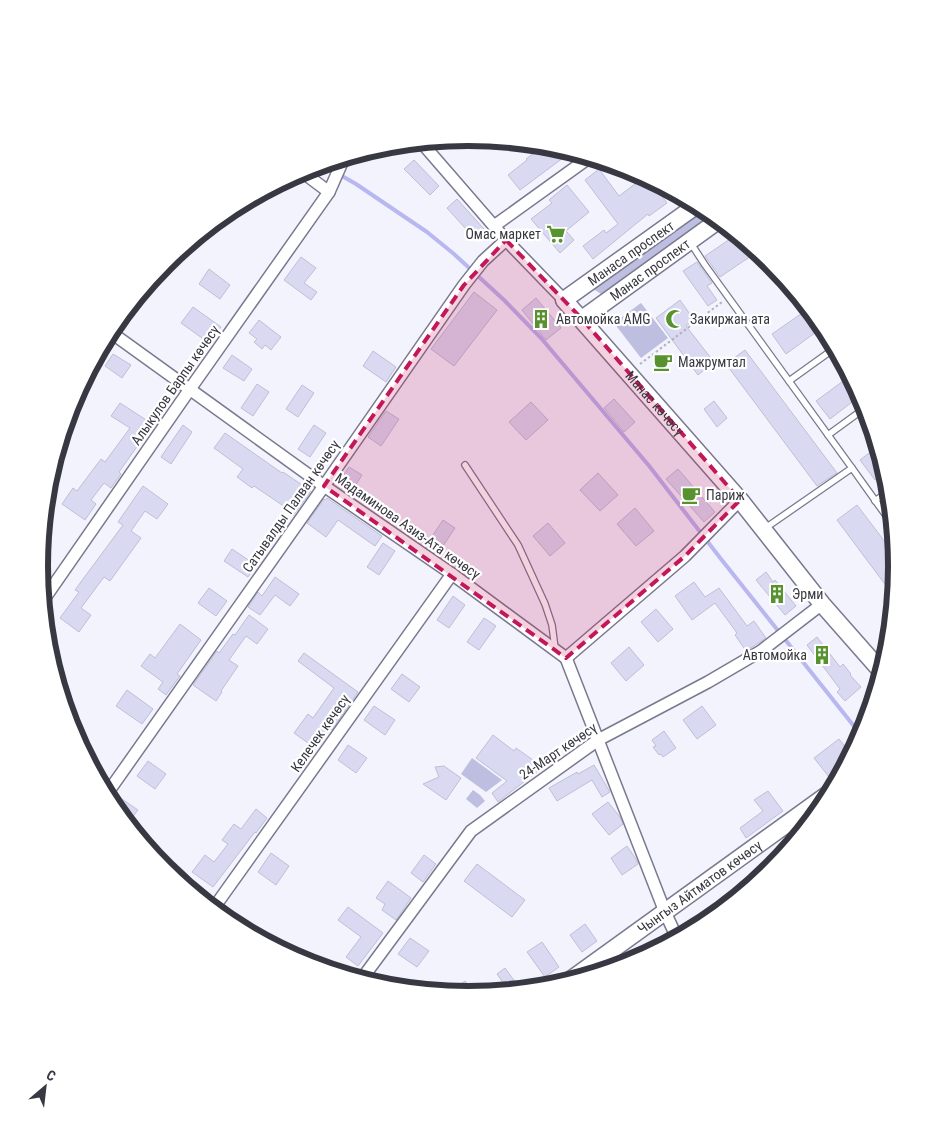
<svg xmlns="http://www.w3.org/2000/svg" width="935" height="1132" font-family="'Roboto Condensed',sans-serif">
<rect width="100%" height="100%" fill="#f3f3fd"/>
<g fill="#bdbee0">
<polygon points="703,208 712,215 604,292 601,294 595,290 595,287"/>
<polygon points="641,303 668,338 641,358 614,323"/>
<polygon points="472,758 502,780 486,792 461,774"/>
<polygon points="473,790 480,795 485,801 477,808 466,799"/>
</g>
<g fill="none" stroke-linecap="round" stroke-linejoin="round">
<polyline stroke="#b8b7f0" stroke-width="4" points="321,164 356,184 427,232 454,254 504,300 541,338 650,467 721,559 861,735"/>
</g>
<g fill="#d9daf2" stroke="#bebfd6">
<polygon points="542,145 551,146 571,152 520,190 508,175 527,160 526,159 538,150 537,148"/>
<polygon points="414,160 439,186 430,195 404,169"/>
<polygon points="623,167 632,170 649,179 667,203 649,216 648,214 593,259 583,246 604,230 606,233 618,224 585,180 599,169 619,196 635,184"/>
<polygon points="567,185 589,212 566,231 574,240 560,253 531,219 552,203 549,200"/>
<polygon points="457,199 484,229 474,238 447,208"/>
<polygon points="736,235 757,252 720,277 705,256"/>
<polygon points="301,257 316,268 304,283 317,292 311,300 284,280"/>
<polygon points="697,262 712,283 707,286 717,300 708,306 683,271"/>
<polygon points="209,269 230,285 220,299 199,284"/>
<polygon points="474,292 497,310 454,366 431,349"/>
<polygon points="536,298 561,328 546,340 522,310"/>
<polygon points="680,300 694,320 686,326 714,362 698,375 656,318"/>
<polygon points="193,307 221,327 209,343 181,323"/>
<polygon points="808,309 823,327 786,354 772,334"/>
<polygon points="259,320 281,337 271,350 265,345 262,349 254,342 257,339 249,333"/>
<polygon points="745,350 837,473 817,486 726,364"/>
<polygon points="373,351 396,367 386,382 363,366"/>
<polygon points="113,354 131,365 122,378 105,366"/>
<polygon points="232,355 252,369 244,381 223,368"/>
<polygon points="850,376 860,396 830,419 816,401"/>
<polygon points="257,384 269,392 253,416 241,408"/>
<polygon points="302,385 314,393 298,417 286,409"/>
<polygon points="614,399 635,422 624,432 604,408"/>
<polygon points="714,401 727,418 717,427 704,409"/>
<polygon points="531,402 548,420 526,440 509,422"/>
<polygon points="120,403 151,423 140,440 141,441 119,472 121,474 111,488 104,483 91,500 96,504 85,520 62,504 73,488 77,491 101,459 105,462 130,428 111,416"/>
<polygon points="386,411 399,419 381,446 368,437"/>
<polygon points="183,425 192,432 171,464 161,457"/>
<polygon points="314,425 326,433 310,457 298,449"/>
<polygon points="225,433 282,473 283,472 311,491 293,516 284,510 285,507 254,486 252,488 237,477 243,469 214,448"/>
<polygon points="877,447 885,473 875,480 860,460"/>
<polygon points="349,467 362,475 352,491 339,482"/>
<polygon points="678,469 715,512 704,522 666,479"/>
<polygon points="598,473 618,495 600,511 580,490"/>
<polygon points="143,486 168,504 157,519 145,511 131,531 141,538 110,581 104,577 81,608 91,615 79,632 60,618 79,592 75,590 123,525 118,522"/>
<polygon points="327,498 382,536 375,546 338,520 326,537 307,523 324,499 325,500"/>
<polygon points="857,505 895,555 896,566 893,595 837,520"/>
<polygon points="635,508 654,531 636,546 617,524"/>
<polygon points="443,520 455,528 439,552 427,544"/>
<polygon points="548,523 565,543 550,556 533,536"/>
<polygon points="383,543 395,551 379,575 367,567"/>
<polygon points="232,549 256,565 248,577 224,561"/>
<polygon points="766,572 773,582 775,580 796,606 785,615 756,580"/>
<polygon points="275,577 299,594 290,606 275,595 260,615 248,607 258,592 262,596"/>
<polygon points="694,582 705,597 719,588 747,626 754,621 766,638 746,651 735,635 737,633 715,603 692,620 675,596"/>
<polygon points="209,588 227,601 216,616 198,603"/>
<polygon points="453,596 465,605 449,628 437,620"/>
<polygon points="656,609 673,629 658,642 641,622"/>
<polygon points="249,615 268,629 257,644 246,636 229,660 238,666 221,691 222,692 216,701 193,685 217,651 219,653 233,634 235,635"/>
<polygon points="484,618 496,626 479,650 467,642"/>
<polygon points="180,624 201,640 177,674 180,676 166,695 158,689 163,682 141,666 150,654 155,658"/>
<polygon points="817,637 840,667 843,664 851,674 850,675 861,687 845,701 837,692 840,689 807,645"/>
<polygon points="629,647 644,665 626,681 611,663"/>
<polygon points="304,653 358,692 332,730 329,728 315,748 294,733 308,714 313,718 334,688 298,661"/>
<polygon points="402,674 420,687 409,702 391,689"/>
<polygon points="127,690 153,709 142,724 116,706"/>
<polygon points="374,706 395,720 385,735 364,720"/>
<polygon points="702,706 716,725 697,739 683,720"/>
<polygon points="664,731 676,748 663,757 661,754 659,755 653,747 656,746 652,740"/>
<polygon points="493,735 514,751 516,748 543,767 498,802 492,793 507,781 476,758"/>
<polygon points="839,739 851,754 845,764 829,777 814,758"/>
<polygon points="348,745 367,758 356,773 338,760"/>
<polygon points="148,761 166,774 155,789 137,776"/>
<polygon points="594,765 610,792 602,797 592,780 557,801 549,788 577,772 578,774"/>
<polygon points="444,766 461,778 446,800 423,784 439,777 435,767"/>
<polygon points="768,791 783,811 746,838 740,828 763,811 754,800"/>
<polygon points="119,797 138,810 127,824 113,806"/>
<polygon points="608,802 620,817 623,824 609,835 592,814"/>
<polygon points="256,809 267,818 256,833 255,832 213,887 192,872 205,855 214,862 228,844 222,840 234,824 241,829"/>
<polygon points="627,846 636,859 638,864 622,875 611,858"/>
<polygon points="271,853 289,866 276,885 258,872"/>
<polygon points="424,855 436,864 423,882 411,873"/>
<polygon points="477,864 525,900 512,917 464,881"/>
<polygon points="388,881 411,898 396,920 382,910 385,904 376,898"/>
<polygon points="730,893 735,899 714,916 709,908"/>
<polygon points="348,907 383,933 358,966 346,957 361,937 338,920"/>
<polygon points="585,924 597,941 582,952 570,935"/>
<polygon points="410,938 429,951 417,967 398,954"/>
<polygon points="542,942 559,967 545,977 527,952"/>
<polygon points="505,968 521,990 509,991 497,974"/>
<polygon points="465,981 475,994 467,995 448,993"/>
</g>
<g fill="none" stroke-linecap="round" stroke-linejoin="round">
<g stroke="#79798f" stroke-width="8">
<g id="lane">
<polyline points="690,242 705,265 852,468 764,529"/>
<polyline points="789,381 835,348"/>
<polyline points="828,435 865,408"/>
<polyline points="465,465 518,545 545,604 552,625 555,648"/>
<polyline points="852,468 892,524"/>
<polyline points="875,501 889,491"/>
</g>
</g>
<g stroke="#79798f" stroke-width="14">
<g id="street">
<polyline points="421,142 506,240 564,300"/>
<polyline points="301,171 329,192"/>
<polyline points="494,226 590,157"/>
<polyline points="109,331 324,486 452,574 566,658"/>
<polyline points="42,602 190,389 329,192 344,158"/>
<polyline points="566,658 665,912 677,938"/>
<polyline points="566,658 685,556 740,500"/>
<polyline points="106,795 324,486 464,285 483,261 506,240"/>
<polyline points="213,909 452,574"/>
<polyline points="361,980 471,831 598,740 708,682 761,651 822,604"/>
</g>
</g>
<g stroke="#79798f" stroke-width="19">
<g id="secondary">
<path id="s1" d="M697 205 564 300 740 500 822 604 881 671"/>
<path id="s2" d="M582 319 719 220"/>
<path id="s3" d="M569 981 831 792"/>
</g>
</g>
<polyline stroke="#b2b2bc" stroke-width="2" stroke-dasharray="2.5 2.5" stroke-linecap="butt" points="640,364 722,302"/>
<use href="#lane" stroke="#fff" stroke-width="5.5"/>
<use href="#street" stroke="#fff" stroke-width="11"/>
<use href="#secondary" stroke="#fff" stroke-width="16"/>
</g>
<path fill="#c2185b" fill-opacity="0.2" stroke="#c2185b" stroke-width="4" stroke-dasharray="10 6" stroke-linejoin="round" d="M506 240 582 319 740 500 685 556 566 658 324 486 464 285Z"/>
<defs>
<g id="supermarket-bare" transform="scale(1.5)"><path d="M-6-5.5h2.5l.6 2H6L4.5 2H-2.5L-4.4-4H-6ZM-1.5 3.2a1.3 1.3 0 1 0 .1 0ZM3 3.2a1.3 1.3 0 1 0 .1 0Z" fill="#58922f" stroke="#fff" stroke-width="2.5" paint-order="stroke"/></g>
<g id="building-bare" transform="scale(1.5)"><path d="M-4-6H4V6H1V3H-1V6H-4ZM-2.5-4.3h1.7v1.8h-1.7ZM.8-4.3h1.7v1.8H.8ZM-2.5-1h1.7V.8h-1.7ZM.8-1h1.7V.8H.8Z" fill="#58922f" stroke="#fff" stroke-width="2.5" paint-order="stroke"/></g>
<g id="mosque-bare" transform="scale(1.5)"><path d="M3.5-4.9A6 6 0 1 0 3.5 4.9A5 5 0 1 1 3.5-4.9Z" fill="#58922f" stroke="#fff" stroke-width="2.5" paint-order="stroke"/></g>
<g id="cafe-bare" transform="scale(1.5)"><path d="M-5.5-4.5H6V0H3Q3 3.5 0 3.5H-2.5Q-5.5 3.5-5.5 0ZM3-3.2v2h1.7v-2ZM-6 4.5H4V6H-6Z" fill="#58922f" stroke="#fff" stroke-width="2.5" paint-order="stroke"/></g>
</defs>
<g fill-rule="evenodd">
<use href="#supermarket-bare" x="556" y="234"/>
<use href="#building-bare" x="541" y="319"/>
<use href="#mosque-bare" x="675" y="319"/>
<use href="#cafe-bare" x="663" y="362"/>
<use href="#cafe-bare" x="691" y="495"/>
<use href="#building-bare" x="777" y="594"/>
<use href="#building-bare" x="822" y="655"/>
</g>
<g text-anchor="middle" stroke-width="4.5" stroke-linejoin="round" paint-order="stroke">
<g font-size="14" fill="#383842" stroke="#fff" text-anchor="start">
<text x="541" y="239" text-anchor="end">Омас маркет</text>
<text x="556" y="324">Автомойка AMG</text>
<text x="690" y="324">Закиржан ата</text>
<text x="678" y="367">Мажрумтал</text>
<text x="706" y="500">Париж</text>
<text x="792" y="599">Эрми</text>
<text x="807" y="660" text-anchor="end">Автомойка</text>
</g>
<g font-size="14" fill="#383842" stroke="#fff">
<text transform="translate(631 253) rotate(-35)" y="5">Манаса проспект</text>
<text dy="5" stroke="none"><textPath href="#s2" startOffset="84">Манас проспект</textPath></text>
<text transform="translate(175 385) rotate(-55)" y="5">Алыкулов Барпы көчөсү</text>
<text dy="5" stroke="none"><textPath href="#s1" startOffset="301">Манас көчөсү</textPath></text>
<text transform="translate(291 506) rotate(-55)" y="5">Сатывалды Палван көчөсү</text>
<text transform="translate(408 526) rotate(35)" y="5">Мадаминова Азиз-Ата көчөсү</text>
<text transform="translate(320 733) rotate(-55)" y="5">Келечек көчөсү</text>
<text transform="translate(558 751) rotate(-34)" y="5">24-Март көчөсү</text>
<text dy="5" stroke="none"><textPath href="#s3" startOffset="161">Чынгыз Айтматов көчөсү</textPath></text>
</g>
</g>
<path d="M0 0H935V1132H0ZM48 566a420 420 0 1 1 840 0a420 420 0 1 1-840 0Z" fill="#fff" fill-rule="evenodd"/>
<path fill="none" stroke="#383842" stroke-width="6" d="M48 566a420 420 0 1 1 840 0a420 420 0 1 1-840 0Z"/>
<g transform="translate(45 1087) rotate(28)" stroke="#ffffff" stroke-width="4" paint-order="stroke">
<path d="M0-4L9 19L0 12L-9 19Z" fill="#383842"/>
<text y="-8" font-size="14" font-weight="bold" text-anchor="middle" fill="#383842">С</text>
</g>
</svg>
